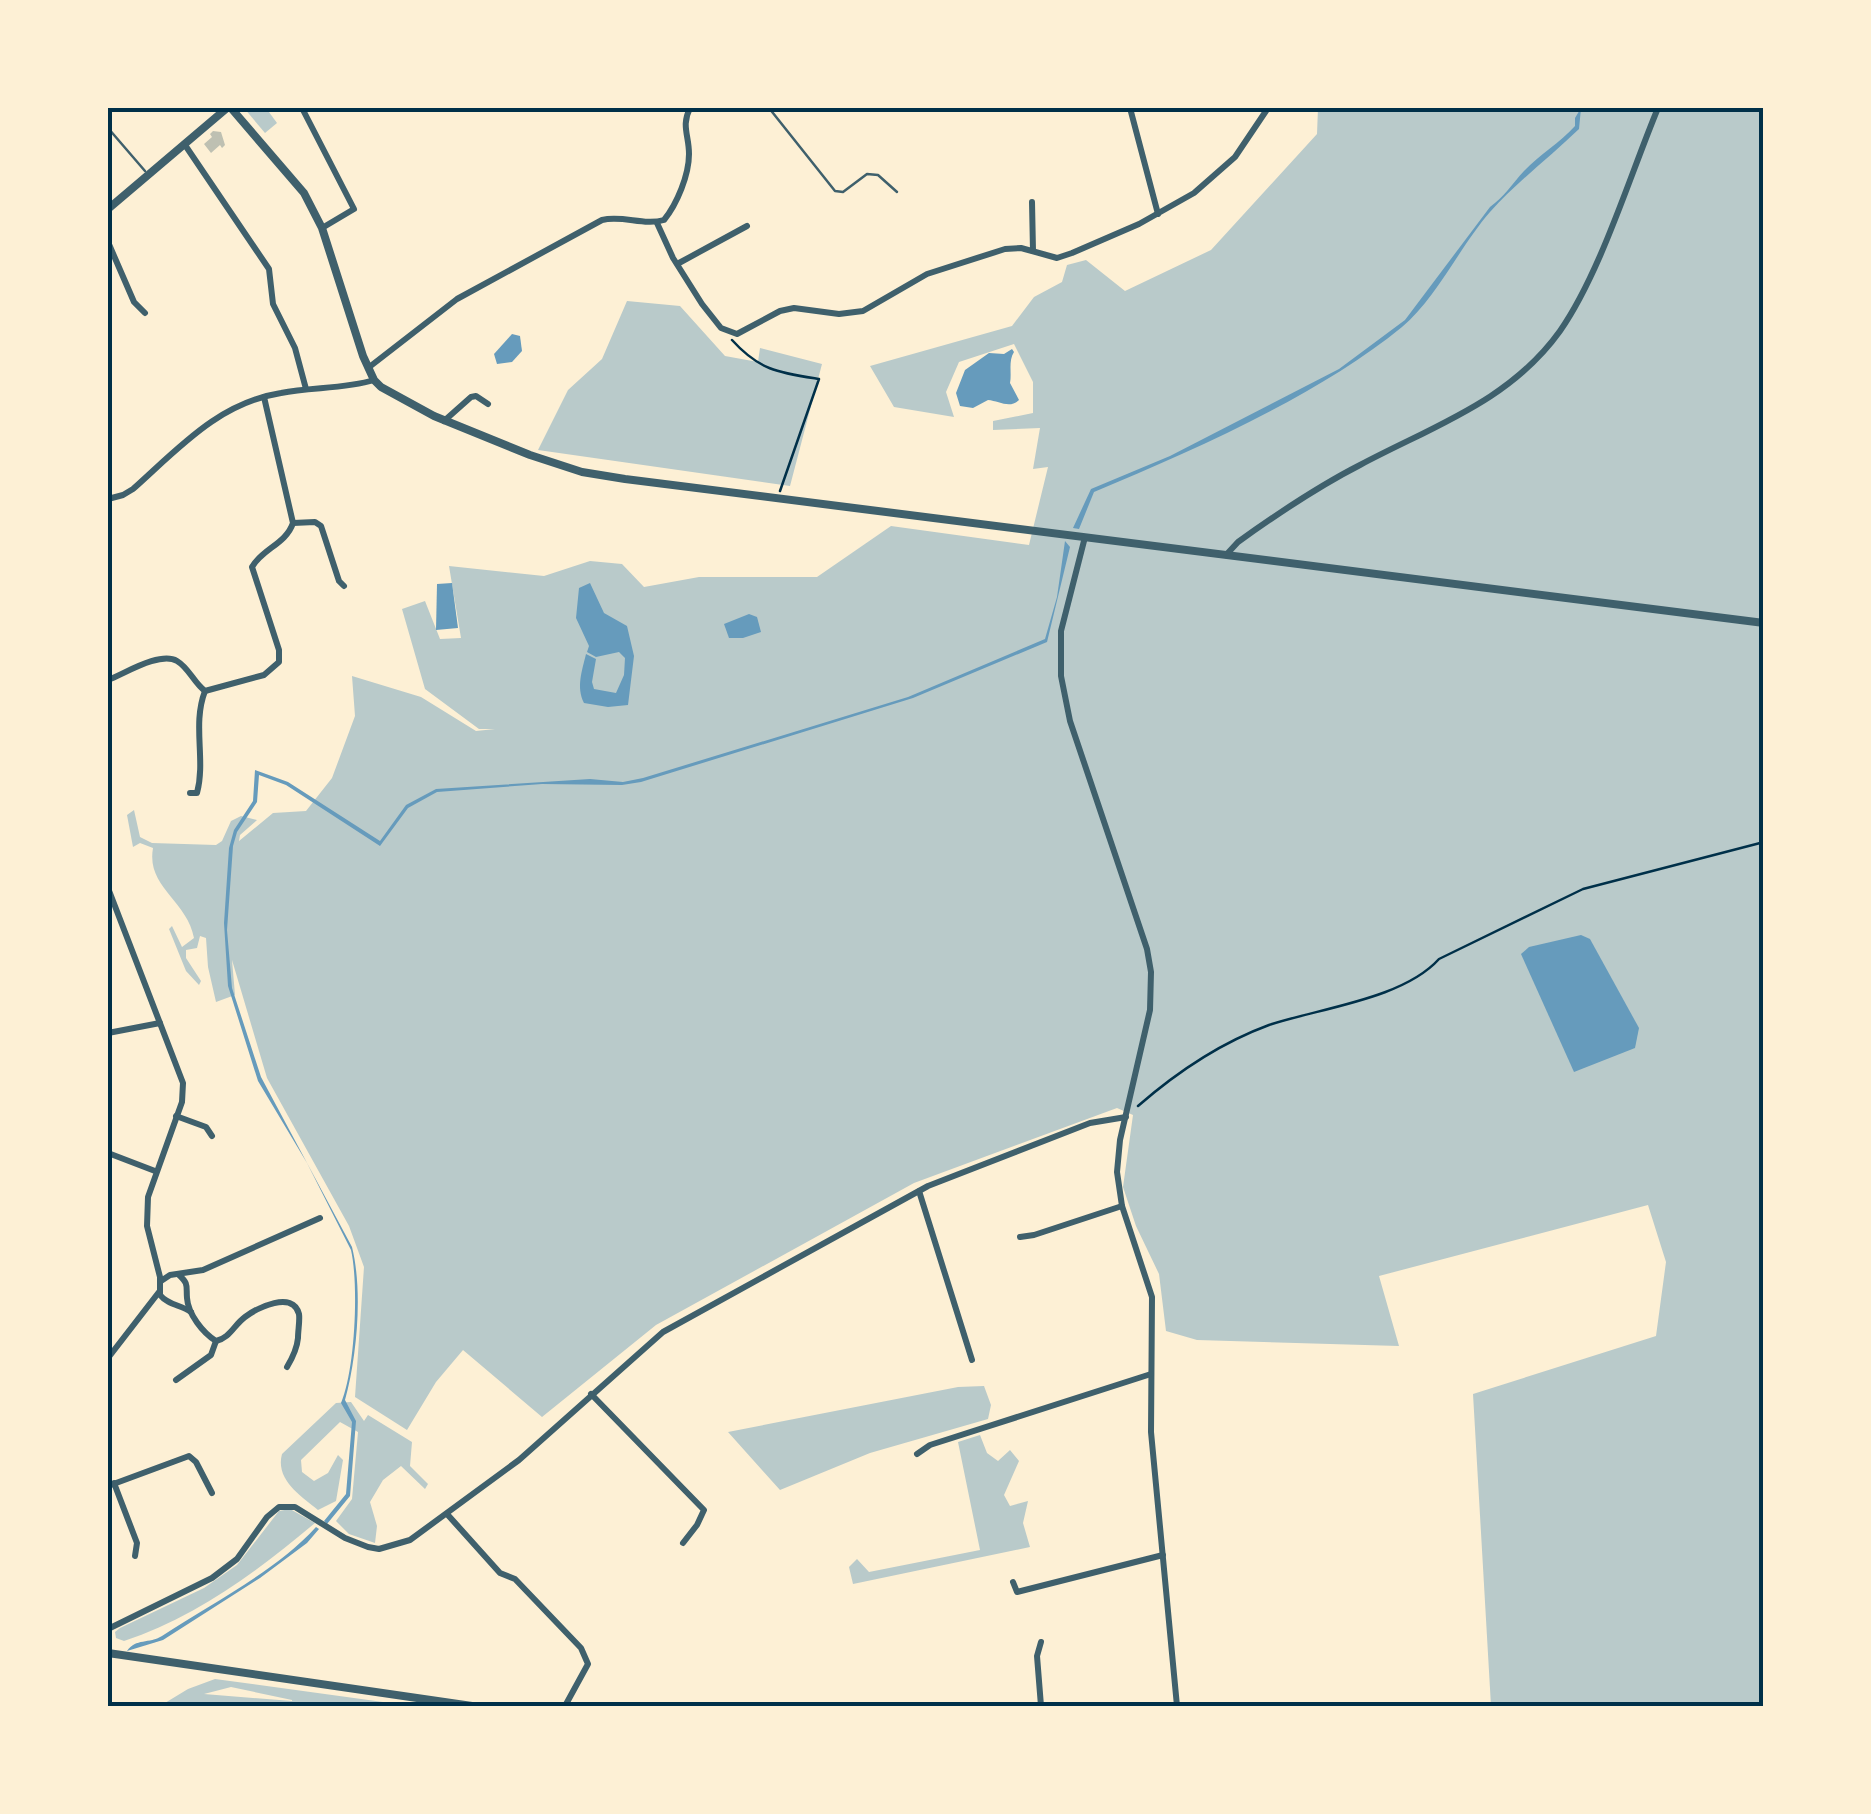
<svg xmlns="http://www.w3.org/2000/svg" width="1871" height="1814" font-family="'Alegreya Sans',sans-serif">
<rect width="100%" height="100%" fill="#fdf0d5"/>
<g fill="#b9caca" fill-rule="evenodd">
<polygon points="244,108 266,108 277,123 265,133"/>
<path d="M1318 108H1763V1706H1491L1473 1394 1656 1336 1666 1262 1648 1205 1379 1276 1399 1346 1197 1340 1166 1331 1159 1274 1136 1226 1123 1187 1133 1115 1117 1108 914 1183 656 1325 542 1417 463 1350 436 1382 407 1430 355 1397 364 1267 349 1226 267 1078 232 960 235 995 216 1002 208 967 206 938 200 936 197 948 186 950V958L201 981 199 985 186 971 169 929 172 926 182 947 194 938C187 900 146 887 153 848L140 843 133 847 127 815 134 810 140 837 152 843 216 845 222 841 231 821 241 816 257 820 240 835 239 841 273 813 306 811 332 778 355 716 352 676 421 697 476 731 495 729H479L425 689 402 609 425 601 440 639 461 638 449 566 544 576 590 561 622 564 644 587 699 577H817L891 526 1029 545 1048 467 1033 469 1040 428 993 430V421L1033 413V382L1014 344 959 362 946 392 954 417 894 407 870 366 1012 326 1034 297 1062 282 1067 265 1086 260 1125 291 1211 250 1317 134Z"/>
<polygon points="627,301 680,306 725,356 758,362 760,348 822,364 790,486 538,450 568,390 602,359"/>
<polygon points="984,1386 991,1405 988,1419 870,1453 780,1490 728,1432 958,1387"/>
<path d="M351 1402 364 1421 368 1415 412 1442 410 1466 428 1484 425 1489 401 1466 383 1480 370 1502 377 1526 375 1543 349 1534 336 1521 352 1499 358 1432 340 1422 301 1460 302 1472 314 1481 328 1473 338 1455 343 1460 336 1501 318 1510C301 1496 275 1480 282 1454L336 1403Z"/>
<polygon points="980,1435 987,1453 998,1461 1010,1450 1019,1461 1004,1495 1010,1506 1028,1501 1023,1523 1030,1547 853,1584 849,1567 857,1559 869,1572 980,1550 958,1442"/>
<path d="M290 1509 315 1523C258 1571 195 1618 124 1641L116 1638 115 1632 120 1628 204 1588 237 1565 279 1511Z"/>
<path d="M215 1679 412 1706H160L188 1689ZM231 1687 292 1700V1701L204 1694Z"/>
</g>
<g fill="#669bbc">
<path d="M1581 108 1579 129C1550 157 1518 181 1490 212 1461 245 1435 300 1402 327 1319 395 1195 450 1094 492L1079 529 1073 528 1091 489 1170 456 1339 369 1405 320 1490 207C1504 197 1512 184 1524 171 1540 154 1560 143 1575 126V118Z"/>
<polygon points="512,334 520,336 522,351 512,362 497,364 494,354"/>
<path d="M1012 349 1014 352C1008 361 1012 373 1010 383L1019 400C1010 409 999 401 988 400L973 408 960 406 956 393 965 370 989 353 1004 354Z"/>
<path d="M1065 541 1070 547 1047 642 913 698 641 782 622 785 542 784 437 792 408 808 380 846 286 785 259 775 257 802 237 832 233 846 227 930 232 988 261 1077 352 1247C363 1291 357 1357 345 1400L356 1421 350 1496 327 1524 324 1521 346 1494 352 1422 341 1403C355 1371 359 1285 351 1250L307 1163 258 1081 228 986 224 923 229 848 234 830 253 801 255 770 288 782 380 841 406 805 436 789 590 779 623 782 643 778 908 697 1045 639 1057 597Z"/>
<polygon points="452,583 458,628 436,630 437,584"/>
<path d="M590 583 604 613 627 626 634 656 628 705 608 707 584 703C576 687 582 671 586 654L596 659 592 682 594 689 616 693 624 675 625 658 619 652 596 657 587 652 589 646 576 618 579 588Z"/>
<polygon points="749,614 757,617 761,632 743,638 729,638 724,624"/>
<polygon points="1581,935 1590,939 1639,1028 1635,1048 1574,1072 1521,954 1529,947"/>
<path d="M316 1527 319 1529 307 1543 260 1578 163 1640 127 1651C136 1638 149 1644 162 1636 213 1602 275 1572 316 1527Z"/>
</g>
<polygon fill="#bec0b2" points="213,131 221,132 225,145 222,148 220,145 211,153 204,144 212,137 210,134"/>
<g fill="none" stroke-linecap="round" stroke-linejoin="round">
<g stroke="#003049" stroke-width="2.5">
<path d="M732 340C760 371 780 373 819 379L780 491"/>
<path d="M1138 1106C1177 1072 1220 1043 1269 1025 1320 1008 1403 999 1439 959L1583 889 1764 842"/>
</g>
<g stroke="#3f606c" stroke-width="2.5">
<polyline points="769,108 835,191 843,192 867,174 878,175 897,192"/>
<polyline points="108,128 145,171"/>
</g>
<g stroke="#3f606c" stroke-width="6">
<polyline points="302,108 354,209 322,228"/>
<polyline points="1130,108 1158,214"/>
<polyline points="185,145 269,269 273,304 295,348 306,389"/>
<polyline points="1032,202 1033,251"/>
<polyline points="657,223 673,258 702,304 721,328 737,334 780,311 794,308 839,314 863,311 927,274 1005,249 1021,248 1057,258 1072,253 1139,224 1194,193 1235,157 1268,108"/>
<polyline points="108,242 134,302 145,313"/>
<polyline points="679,263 747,226"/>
<path d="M368 368 457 299 602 220C623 215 644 226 664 220 677 204 689 175 689 154 689 135 681 126 690 108"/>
<polyline points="444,421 471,397 476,396 488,404"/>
<path d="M108 499 123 495 133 489C178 449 218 403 281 393 312 387 345 389 374 380"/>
<polyline points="293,523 315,522 321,526 339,581 344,586"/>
<polyline points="1085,537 1061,631 1061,676 1070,721 1147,949 1151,972 1150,1010 1120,1140 1117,1172 1122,1206 1152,1297 1151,1432 1177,1706"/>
<path d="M1226 555 1238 542C1277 514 1317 487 1360 465 1433 426 1510 401 1560 331 1601 272 1630 175 1658 108"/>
<path d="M108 680C124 674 160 651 177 661 189 668 194 683 205 691L264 675 279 662V650L252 567C262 549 286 544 293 523L264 397"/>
<path d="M190 793H197C206 759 192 725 205 691"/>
<path d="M108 888 183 1083 182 1102 148 1197 147 1226 160 1277V1295C168 1305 181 1305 191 1312"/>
<polyline points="108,1033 160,1023"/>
<polyline points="176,1116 206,1127 212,1136"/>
<polyline points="108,1153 155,1171"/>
<polyline points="919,1191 972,1360"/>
<polyline points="1020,1237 1034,1235 1122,1206"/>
<path d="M179 1275C189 1284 186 1286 187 1298 188 1314 203 1333 216 1341 230 1338 234 1325 245 1317 257 1308 293 1290 299 1314 300 1321 298 1330 298 1338 297 1349 293 1357 287 1367"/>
<polyline points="161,1281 170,1275 203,1270 320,1218"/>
<polyline points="108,1358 159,1292"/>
<polyline points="176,1380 211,1355 216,1341"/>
<polyline points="591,1394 704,1510 697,1525 683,1543"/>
<polyline points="917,1454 930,1445 1151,1374"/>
<polyline points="114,1483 137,1543 135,1556"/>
<polyline points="108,1486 189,1456 196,1462 212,1493"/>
<polyline points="447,1514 500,1573 515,1579 581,1648 588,1664 565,1706"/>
<polyline points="1013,1582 1017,1592 1163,1555"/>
<polyline points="108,1629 212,1578 237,1559 267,1517 279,1507 295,1507 345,1538 368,1547 379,1549 410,1540 519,1460 663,1332 928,1186 1090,1123 1126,1117"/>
<polyline points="1041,1642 1037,1656 1041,1706"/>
</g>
<g stroke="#3f606c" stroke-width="8">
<polyline points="231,108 304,193 322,228 363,356 374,380 381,387 434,416 530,455 582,472 625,479 1764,623"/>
<polyline points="108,209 227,108"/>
<polyline points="108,1653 472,1706"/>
</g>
</g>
<rect width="1871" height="1814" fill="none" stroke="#fdf0d5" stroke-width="220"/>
<rect x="110" y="110" width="1651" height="1594" fill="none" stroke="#003049" stroke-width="4"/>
</svg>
